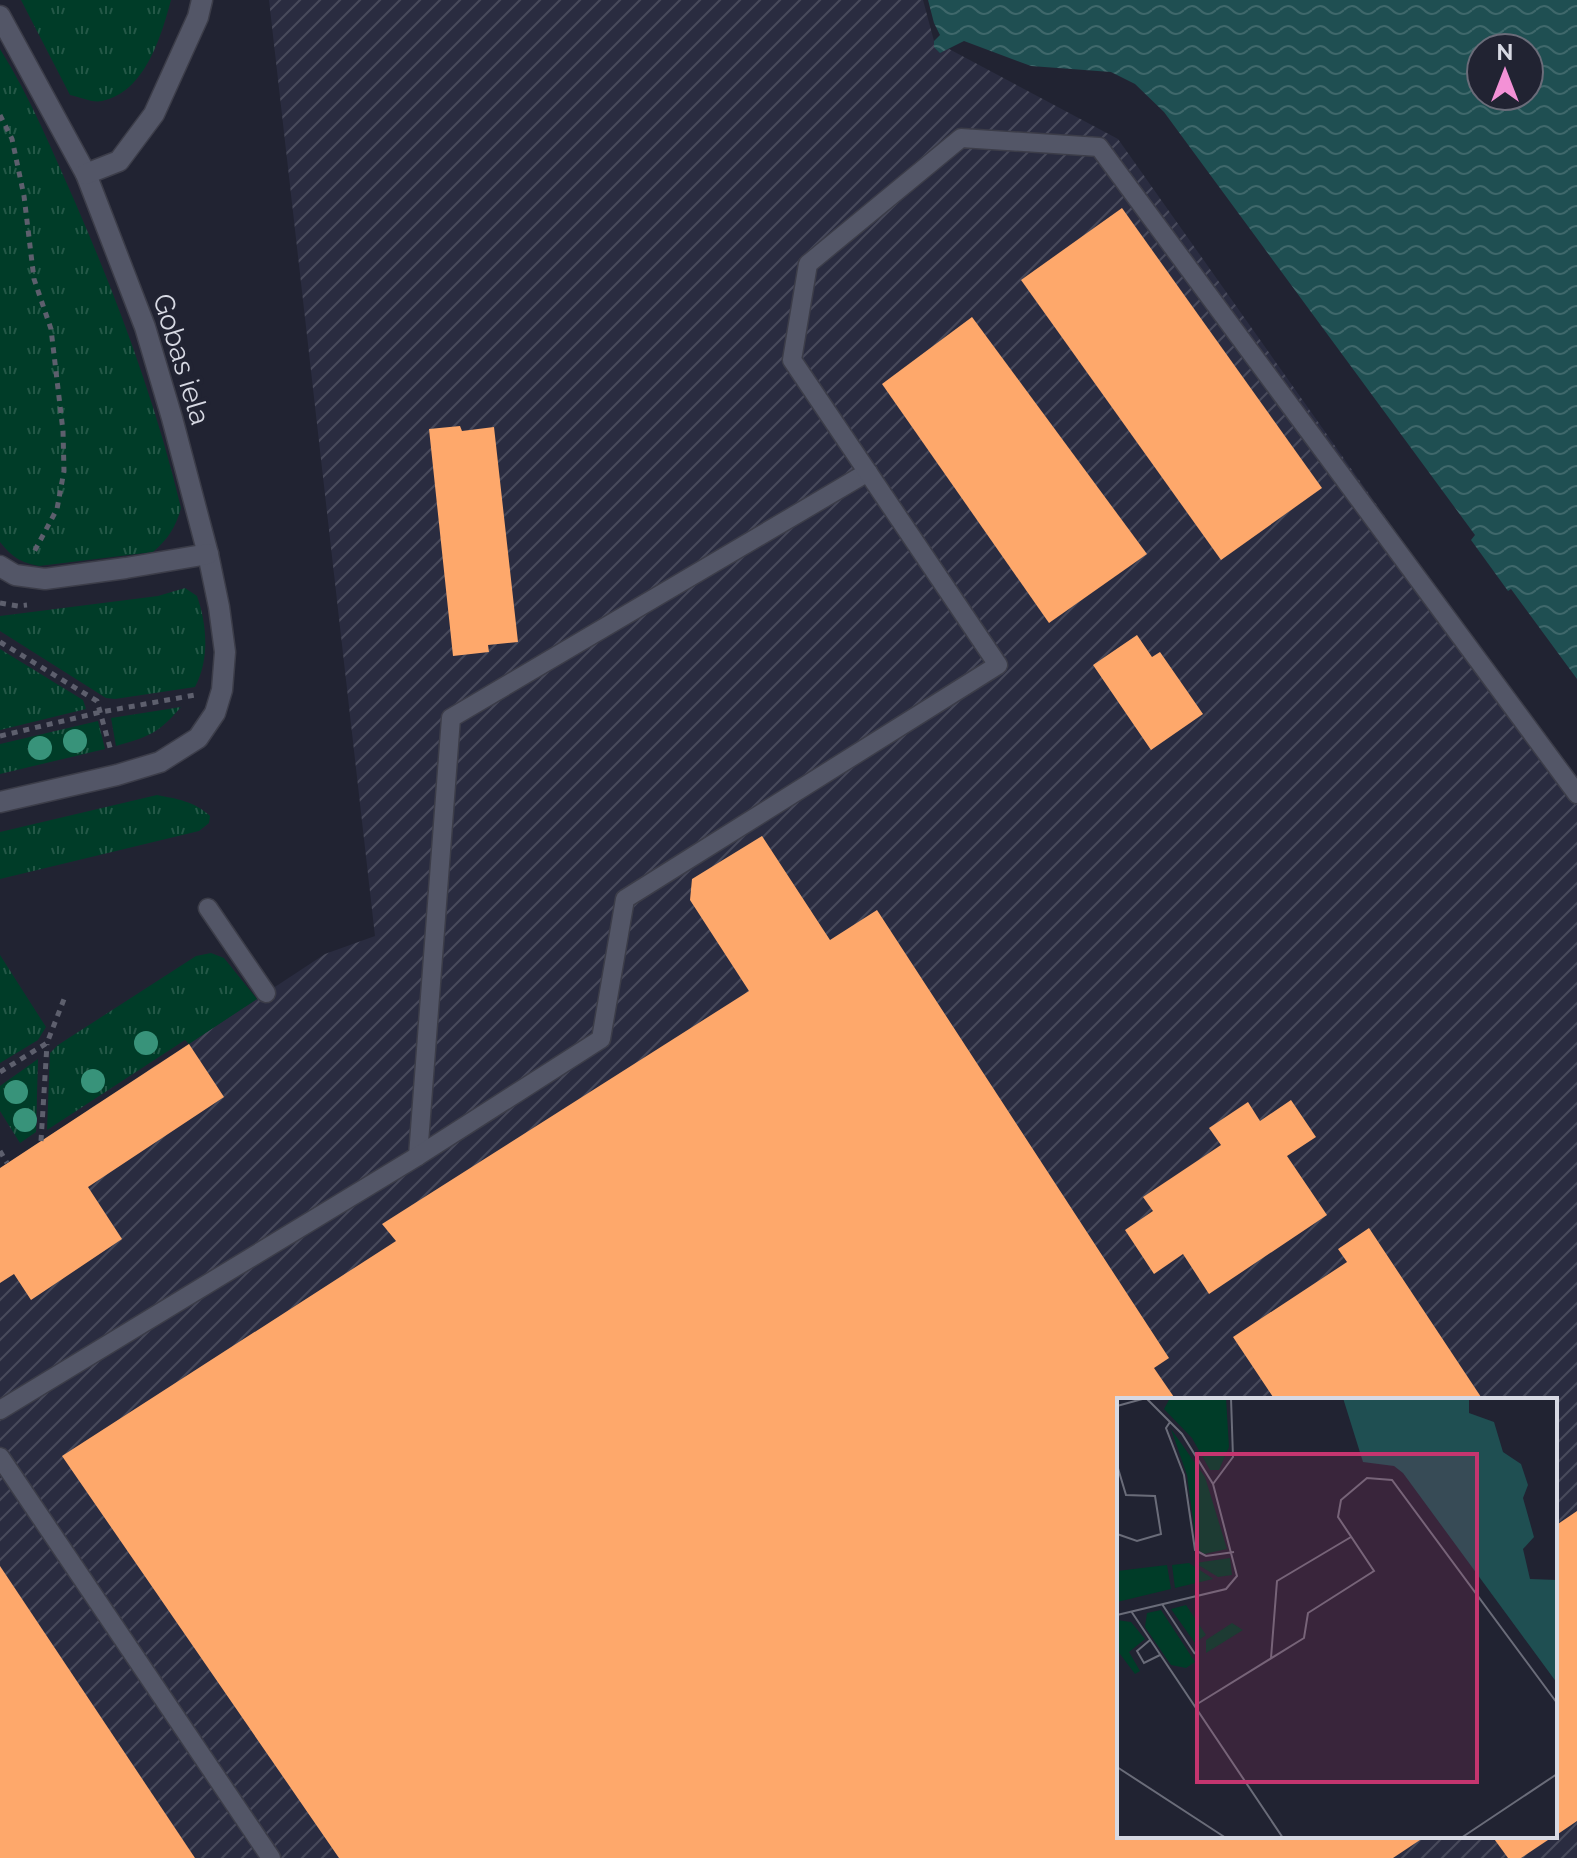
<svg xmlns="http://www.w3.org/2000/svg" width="1577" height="1858" font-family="Raleway,sans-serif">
<defs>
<pattern id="industrial-furrows" width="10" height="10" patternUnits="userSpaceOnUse" patternTransform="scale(2)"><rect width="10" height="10" fill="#2a2c40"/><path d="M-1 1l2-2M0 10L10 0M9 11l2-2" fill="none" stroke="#484a5b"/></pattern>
<pattern id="grass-tufts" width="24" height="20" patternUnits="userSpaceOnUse" patternTransform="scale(2)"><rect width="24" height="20" fill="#003c28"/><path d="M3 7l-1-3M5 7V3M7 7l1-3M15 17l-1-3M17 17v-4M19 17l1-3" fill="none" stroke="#245847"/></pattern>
<pattern id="water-waves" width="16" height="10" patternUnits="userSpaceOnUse" patternTransform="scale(2)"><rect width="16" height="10" fill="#1f4f52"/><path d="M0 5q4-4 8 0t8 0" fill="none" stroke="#3f686b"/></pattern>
</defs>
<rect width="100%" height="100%" fill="#212332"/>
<path fill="url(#industrial-furrows)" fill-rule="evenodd" d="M269 0H923L934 41 1118 139 1577 788V1858H0V1168L325 954 375 936ZM1119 1400H1555V1836H1119Z"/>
<g fill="url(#grass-tufts)">
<path d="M21 0H171C161 37 145 92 102 101 92 103 80 97 70 95Z"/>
<path d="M0 49C30 97 52 150 75 202 118 301 156 403 181 508 176 527 168 539 153 552L39 566C20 562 13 558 0 542Z"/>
<path d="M185 588 197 596C207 625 210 659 195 687L115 699 106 698 0 631V616L158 596Z"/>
<polygon points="0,649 83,700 86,709 0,730"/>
<path d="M181 707C159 733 148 737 116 746L111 718Z"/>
<polygon points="98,721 105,749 0,774 0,744"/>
<path d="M157 795C177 799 194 801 210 816L209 823 199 831 0 879V832Z"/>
<polygon points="211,953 224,958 257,999 189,1044 185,1040 47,1130 50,1053 58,1045 196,956"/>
<polygon points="0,955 46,1027 38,1040 0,1063"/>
<polygon points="38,1059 36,1132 20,1143 0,1111 0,1086"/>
</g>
<path fill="url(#water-waves)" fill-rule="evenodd" d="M928 0H1577V679L1511 589 1508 591 1471 540 1475 535 1164 112 1135 84 1111 72 1031 66 964 41 940 53 934 47V41L940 35 934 23ZM1481 48H1529V96H1481Z"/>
<g fill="#fea86b">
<polygon points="1122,208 1322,488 1221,560 1021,280"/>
<polygon points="972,317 1147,554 1049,623 882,384"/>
<polygon points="460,426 462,431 494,427 518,642 488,645 489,652 453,656 429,429"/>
<polygon points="1137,635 1152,657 1160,652 1203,714 1151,750 1093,665"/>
<polygon points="762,836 830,940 877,910 1169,1358 1154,1368 1176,1400 1119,1400 1119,1836 1417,1836 1420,1840 1393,1858 339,1858 62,1456 396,1241 382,1224 749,991 690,900 692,879"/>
<polygon points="189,1044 224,1097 88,1187 122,1239 31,1300 14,1274 0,1283 0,1168"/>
<polygon points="1291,1100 1316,1137 1287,1156 1327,1215 1209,1294 1183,1254 1154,1274 1125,1230 1153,1211 1143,1197 1221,1145 1209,1128 1248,1102 1260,1121"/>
<polygon points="1369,1228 1483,1400 1275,1400 1233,1337 1347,1262 1338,1249"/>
<polygon points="1577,1511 1577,1821 1555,1836 1555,1526"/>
<polygon points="0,1566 195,1858 0,1858"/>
<polygon points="1492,1836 1554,1836 1521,1858 1508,1858"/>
</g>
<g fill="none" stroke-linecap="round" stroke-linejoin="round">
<g stroke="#3c3d49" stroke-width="21">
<g id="service">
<polyline points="208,908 266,993"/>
<polyline points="418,1156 451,718 868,472"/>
<polyline points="0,1410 418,1156 601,1039 625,899 998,665 792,360 808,264 961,138 1099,147 1577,794"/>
<polyline points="0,1457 271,1858"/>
</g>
</g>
<g stroke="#3c3d49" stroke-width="23">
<g id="minor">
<polyline points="0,16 86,174 145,327 172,418 208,554 219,607 225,652 222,690 215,713 198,738 160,762 117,775 0,802"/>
<polyline points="86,174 119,161 154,114 198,17 202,0"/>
<polyline points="0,566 15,575 45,579 126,568 208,554"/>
</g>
</g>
<g stroke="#5d5f6d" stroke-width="5" stroke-dasharray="6 6" stroke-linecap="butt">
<polyline points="0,115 12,139 24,196 34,279 51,329 63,431 64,471 57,509 34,552"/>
<polyline points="0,603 18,606 27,605"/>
<polyline points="0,642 97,701 111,751"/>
<polyline points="0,736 101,712 195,695"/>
<polyline points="0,1072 47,1043 66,994"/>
<polyline points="41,1141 47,1044"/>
<polyline points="0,1151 7,1163"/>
</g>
<use href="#service" stroke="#535667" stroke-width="18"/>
<use href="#minor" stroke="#535667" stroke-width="20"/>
</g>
<g fill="#38937a">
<circle cx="75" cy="741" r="12"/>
<circle cx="40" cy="748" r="12"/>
<circle cx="146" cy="1043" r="12"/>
<circle cx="93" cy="1081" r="12"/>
<circle cx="16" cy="1092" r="12"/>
<circle cx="25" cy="1120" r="12"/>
</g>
<g text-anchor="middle" stroke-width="8" stroke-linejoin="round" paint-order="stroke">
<g font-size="28" fill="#d7d9e3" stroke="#212332">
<text transform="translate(182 359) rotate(73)" y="10">Gobas iela</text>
</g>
</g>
<g transform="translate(1117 1398)">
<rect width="440" height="440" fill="#212332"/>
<path d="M53 0H109L112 49 102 72H93L75 40 47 11ZM54 31 88 79 110 151 87 156 80 151 70 77ZM113 160 115 177 101 179 78 165ZM72 165 95 180 96 181 58 190 55 167ZM50 167 54 191 0 204V173ZM69 207 89 237 78 245 54 211ZM44 212 78 264 69 270 54 267 28 229 30 215ZM0 222 14 224 28 241 12 254 23 273 18 276 0 252ZM115 225 126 232 89 255V242Z" fill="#003c28"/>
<path d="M226 0H352V15L377 24 386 54 404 66 411 87 406 100 417 139 406 151 413 181 440 182V285L286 75 277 68 246 64Z" fill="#1f4f52"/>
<path fill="none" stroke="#6a6c79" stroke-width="2" d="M0 8 29 0M53 24 49 30 67 77 78 152 89 158 117 154M0 67 9 97 38 98 44 136 20 143 0 136M96 86 116 59 114 0M45 206 78 256M14 213 166 440M0 217 109 191 120 178 96 86 65 36 29 0M33 242 20 253 27 265 43 257M154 260 160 183 234 139M77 308 187 240 191 215 257 173 221 119 224 102 250 80 275 82 440 305M0 369 109 440M344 440 440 376"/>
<path fill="#c5356f" fill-opacity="0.15" stroke="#c5356f" stroke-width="4" d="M80 56H360V384H80Z"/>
<rect width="440" height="440" fill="none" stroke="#d7d9e3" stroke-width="4"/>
</g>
<g transform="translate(1505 72)"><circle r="38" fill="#212332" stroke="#6a6c79" stroke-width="2"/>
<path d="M0-6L14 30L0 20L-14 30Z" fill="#f391d6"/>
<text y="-12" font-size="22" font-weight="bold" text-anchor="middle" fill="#d7d9e3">N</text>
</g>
</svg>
